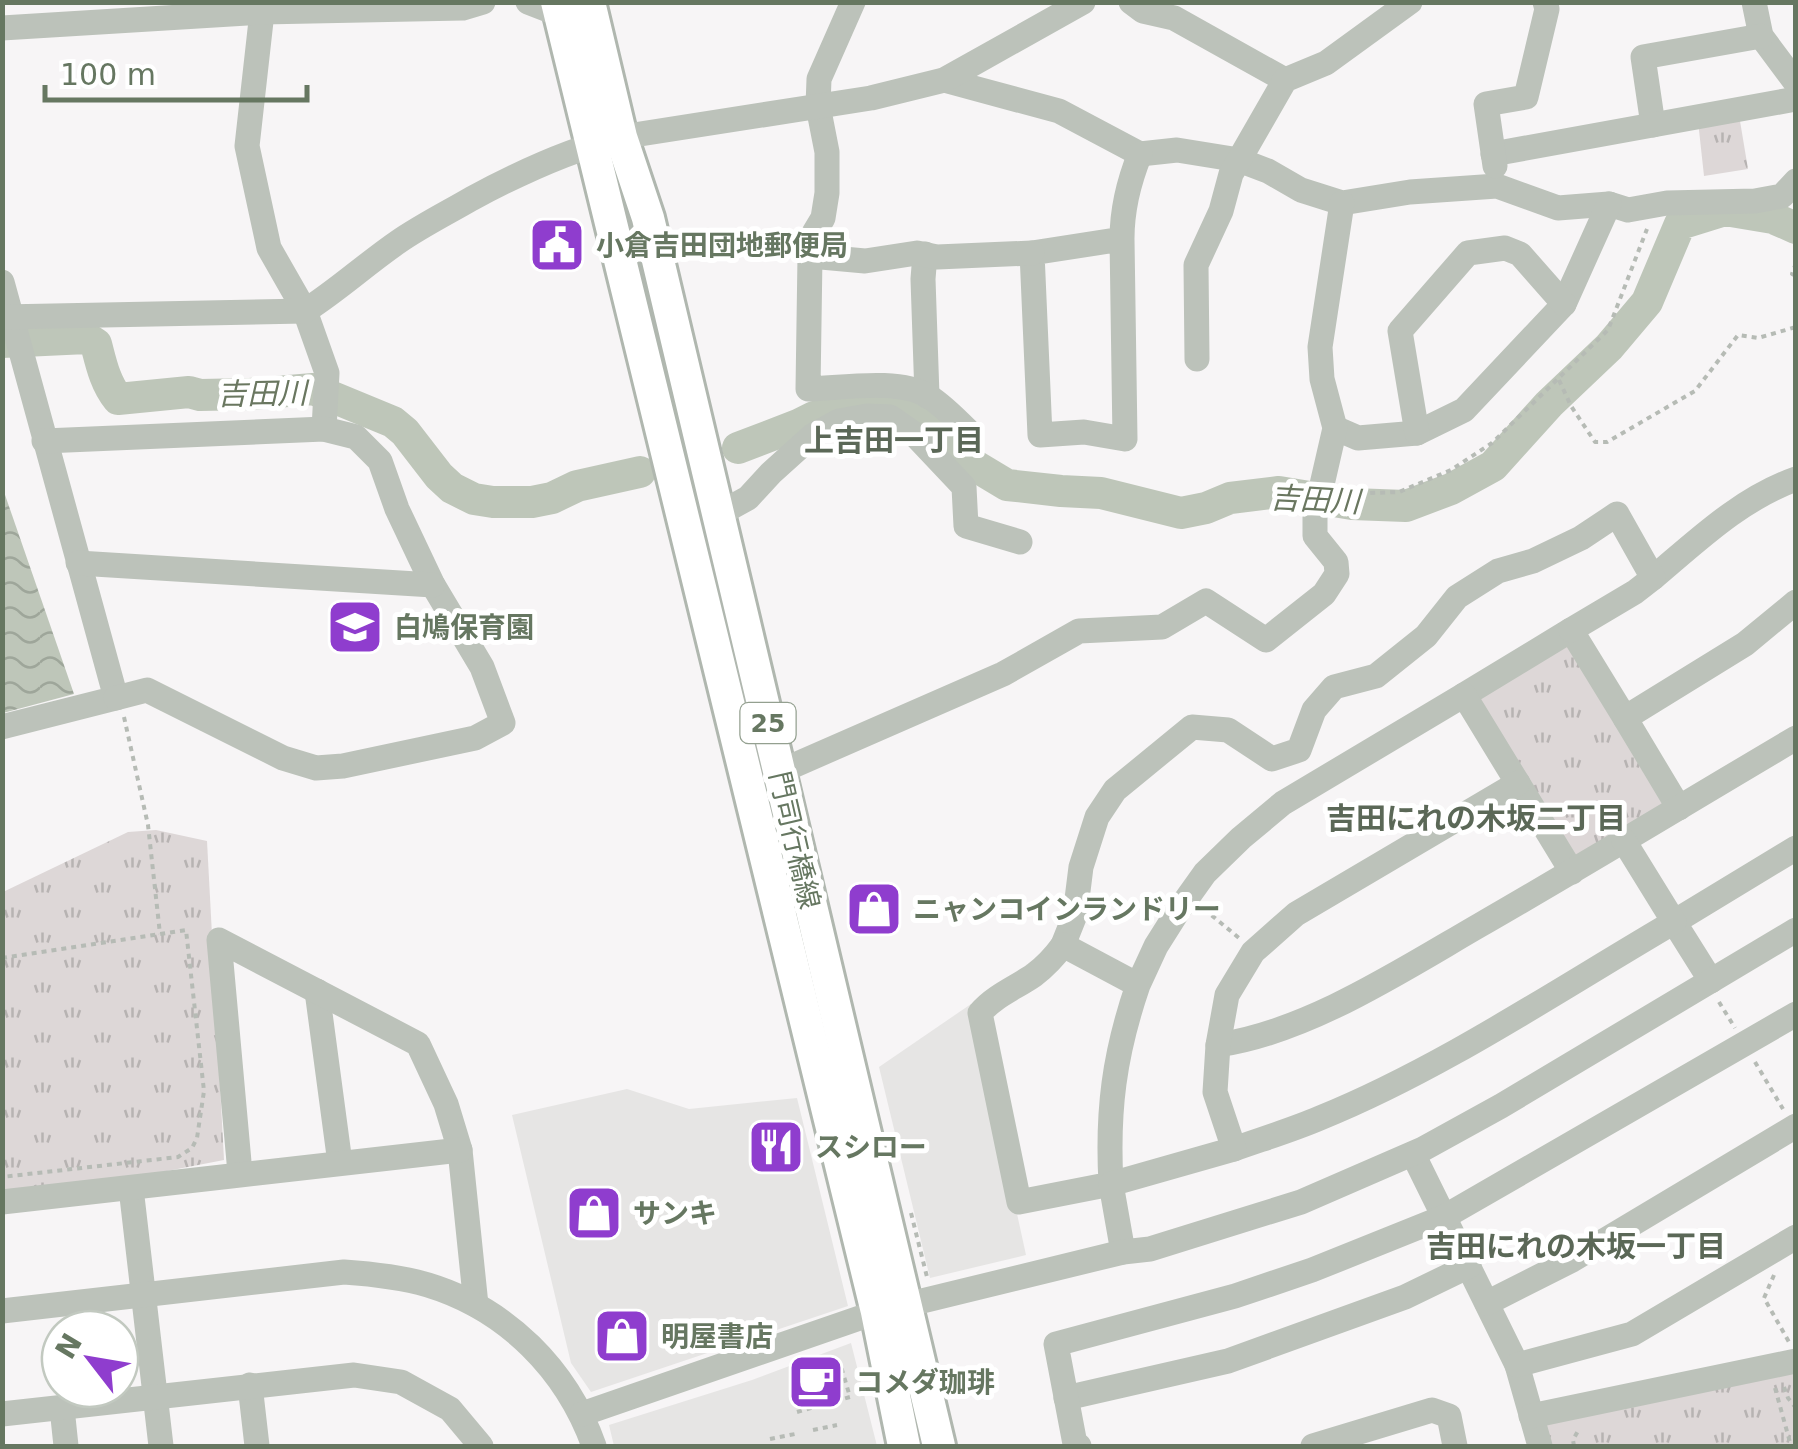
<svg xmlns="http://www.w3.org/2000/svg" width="1798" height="1449" font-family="'DejaVu Sans','Noto Sans JP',sans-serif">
<defs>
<pattern id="park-tufts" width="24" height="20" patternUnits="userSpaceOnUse" patternTransform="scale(2.5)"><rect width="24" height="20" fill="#ddd7d7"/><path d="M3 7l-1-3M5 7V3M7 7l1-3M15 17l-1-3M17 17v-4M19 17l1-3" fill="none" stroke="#b7b3b2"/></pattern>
<pattern id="water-waves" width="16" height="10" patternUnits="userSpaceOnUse" patternTransform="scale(2.5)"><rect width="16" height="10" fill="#bec6b9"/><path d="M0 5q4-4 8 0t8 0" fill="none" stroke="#9ea69a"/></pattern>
</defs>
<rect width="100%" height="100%" fill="#f7f5f6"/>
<g fill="#e6e5e4">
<polygon points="971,1004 1026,1255 930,1278 879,1067"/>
<polygon points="627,1089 689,1109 797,1098 848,1306 591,1392 571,1363 512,1115"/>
<polygon points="851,1343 877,1446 614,1446 609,1425 752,1380"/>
</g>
<g fill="url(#park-tufts)">
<polygon points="1739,115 1748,169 1704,176 1698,121"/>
<polygon points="1568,639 1664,804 1571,859 1475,697"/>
<polygon points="156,830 207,841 224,1160 136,1177 3,1193 3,892 128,832"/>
<polygon points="1795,1362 1795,1446 1548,1446 1541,1420"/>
</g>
<polygon fill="url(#water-waves)" points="3,489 74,694 3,713 2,713"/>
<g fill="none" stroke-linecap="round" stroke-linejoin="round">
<g stroke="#bec6b9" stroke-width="32">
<path d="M2 342 87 338 96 344C101 363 105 383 118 399L189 392 200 395 250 394 313 389 393 422 405 432 439 476 452 488 474 499 493 502H532L552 498 577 486 640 472"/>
<polyline points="738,448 798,425 814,417 855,405 877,402 907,408 938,433 957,455 1007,485 1061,491 1101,493 1181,513 1206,508 1230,498 1279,492 1352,504 1406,506 1451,489 1493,466 1549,404 1609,347 1647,302 1680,224 1725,210 1773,218 1796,228"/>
</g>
<g stroke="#b0b7af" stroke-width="38">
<g id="major">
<polyline points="557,2 877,1312 904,1446"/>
<polyline points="589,2 621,137 648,218 939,1446"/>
</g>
</g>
<g stroke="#b6bbb5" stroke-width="4" stroke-dasharray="5 5" stroke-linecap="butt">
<polyline points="1796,263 1792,274 1796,276"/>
<polyline points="1559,380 1571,406 1595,442 1607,442 1695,391 1738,335 1758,338 1796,327"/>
<polyline points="1341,486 1370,493 1399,492 1451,470 1492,443 1608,330 1647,229"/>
<polyline points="124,717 148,825 160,934"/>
<polyline points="1204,909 1239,938"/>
<polyline points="2,958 186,930 204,1091 197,1138 192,1148 178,1157 2,1177"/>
<polyline points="1719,1002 1735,1028"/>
<polyline points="1755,1062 1783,1109"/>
<polyline points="911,1213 928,1281"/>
<polyline points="1774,1275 1764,1298 1789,1342"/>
<polyline points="1784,1387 1788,1398 1796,1408"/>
<polyline points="1775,1388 1791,1446"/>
<polyline points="797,1412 850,1397 840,1363"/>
<polyline points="813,1430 837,1425"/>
<polyline points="770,1439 795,1434"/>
<polyline points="1574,1446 1573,1440 1579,1429"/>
</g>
<g stroke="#bcc2ba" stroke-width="25">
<polyline points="261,2 262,12 247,146 269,248 305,311 327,373 324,429"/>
<polyline points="528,2 559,14"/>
<polyline points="1131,2 1143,11 1174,18 1285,80"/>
<polyline points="1754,2 1761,36 1796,83"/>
<polyline points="2,28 262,12 463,8 483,2"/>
<polyline points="944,80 1059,111 1140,154 1177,150 1239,160 1268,171 1301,190 1342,203 1410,192 1497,186 1558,208 1609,204 1628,210 1667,203 1755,201 1782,196 1796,181"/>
<polyline points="1653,125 1643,57 1761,36"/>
<polyline points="1493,154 1796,99"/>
<polyline points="1495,166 1486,104 1526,97 1547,9 1545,2"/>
<path d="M1122 239 1032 253 1040 435 1084 432 1125 439 1122 239C1122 210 1129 181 1140 154"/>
<polyline points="925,254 923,279 927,396"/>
<polyline points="810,256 814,233 823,218 827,193 827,152 818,106 819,79 853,2"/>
<polyline points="2,282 116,698 2,727"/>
<path d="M2 317 305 311C338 290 366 264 398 242 421 226 447 213 471 199 519 173 568 150 621 137L871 98 944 80 1083 2"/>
<polyline points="1197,359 1196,265 1221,211 1231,174 1285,80 1326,63 1410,2"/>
<polyline points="1335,428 1358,438 1417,433 1464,410 1564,304 1609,204"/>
<polyline points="1417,433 1400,331 1468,253 1505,248 1520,254 1564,304"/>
<path d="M971 434C958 421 944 406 928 396 899 378 842 388 808 389L810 256 865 261 917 253 937 257 1032 253"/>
<polyline points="44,441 324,429 356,437 380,461 397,509 433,585 482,667 503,723 475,738 343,766 316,768 283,758 147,690 116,698"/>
<polyline points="719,514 748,498 771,473 812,436 839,421 867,416 890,417 913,433 964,487 966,526 1020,542"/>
<polyline points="78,563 433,585"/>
<path d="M1653 578C1697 541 1740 499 1796 479"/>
<polyline points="1464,695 1571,630 1625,718"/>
<polyline points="779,772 1003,674 1079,631 1162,627 1206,601 1266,640 1324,594 1337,574 1336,562 1315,536 1315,515 1335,428 1322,379 1320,347 1342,203"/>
<polyline points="1679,808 1625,718 1745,644 1796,602"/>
<polyline points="1063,945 1075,915 1081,867 1097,817 1115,790 1192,727 1228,730 1272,759 1299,750 1314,710 1334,687 1376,676 1426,636 1457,597 1498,571 1533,561 1581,538 1617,514 1653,578 1635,592 1571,630"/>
<polyline points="1711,981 1674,922 1796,848"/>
<path d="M1138 985C1114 1055 1107 1111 1111 1184L1019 1202 980 1013C994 996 1017 987 1034 975 1046 966 1055 956 1063 945L1138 985 1156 946 1180 908 1205 873 1241 838 1283 803 1464 695 1572 872"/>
<polyline points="317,991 340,1163"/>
<path d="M1218 1045C1308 1032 1402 970 1480 925 1586 864 1691 800 1796 738"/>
<path d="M1234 1149C1262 1139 1292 1130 1320 1118 1441 1069 1561 988 1674 922L1624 841"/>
<polyline points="1413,1154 1517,1365 1540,1446"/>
<polyline points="240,1173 219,940 418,1044 446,1104 460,1150 476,1305"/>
<polyline points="131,1188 161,1446"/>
<path d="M2 1202C155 1186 307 1166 460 1150"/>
<polyline points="1123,1252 1111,1184 1234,1149 1215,1092 1218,1045 1227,995 1253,952 1296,914 1518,783"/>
<polyline points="1487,1303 1572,1260 1796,1126"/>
<path d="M2 1311 344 1272C373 1274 401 1277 428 1285 507 1309 567 1370 594 1446"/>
<polyline points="1517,1365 1632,1334 1796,1237"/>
<polyline points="250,1385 257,1446"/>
<polyline points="1066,1398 1228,1361 1405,1297 1469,1266"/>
<polyline points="62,1408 66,1446"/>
<polyline points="2,1414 354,1375 401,1382 450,1409 481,1446"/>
<polyline points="582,1414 877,1312 1123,1252 1150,1249 1301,1202 1423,1149 1501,1106 1796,930"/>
<polyline points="1531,1416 1796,1361"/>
<polyline points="1079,1446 1075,1444 1056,1344 1235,1296 1312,1270 1444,1217 1796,1014"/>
<polyline points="1313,1446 1432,1410 1449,1416 1455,1446"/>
</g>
<use href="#major" stroke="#fff" stroke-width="32"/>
</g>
<defs>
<g id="civic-square" transform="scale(2.875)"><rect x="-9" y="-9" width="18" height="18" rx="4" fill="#8f3dce" stroke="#fff"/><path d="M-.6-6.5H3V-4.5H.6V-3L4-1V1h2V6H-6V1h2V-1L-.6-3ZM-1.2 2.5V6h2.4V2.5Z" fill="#fff"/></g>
<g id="school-square" transform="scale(2.875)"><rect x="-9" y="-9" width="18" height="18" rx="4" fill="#8f3dce" stroke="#fff"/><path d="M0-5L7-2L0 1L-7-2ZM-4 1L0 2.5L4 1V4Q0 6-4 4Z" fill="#fff"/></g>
<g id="shop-square" transform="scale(2.875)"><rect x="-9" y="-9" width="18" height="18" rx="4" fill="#8f3dce" stroke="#fff"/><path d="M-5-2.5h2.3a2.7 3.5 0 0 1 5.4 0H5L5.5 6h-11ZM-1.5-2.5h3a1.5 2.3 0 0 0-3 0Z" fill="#fff"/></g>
<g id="restaurant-square" transform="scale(2.875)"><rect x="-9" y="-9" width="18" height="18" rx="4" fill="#8f3dce" stroke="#fff"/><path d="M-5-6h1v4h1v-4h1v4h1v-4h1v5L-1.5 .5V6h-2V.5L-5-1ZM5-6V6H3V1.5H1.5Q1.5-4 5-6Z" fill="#fff"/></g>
<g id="cafe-square" transform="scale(2.875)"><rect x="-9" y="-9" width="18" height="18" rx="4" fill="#8f3dce" stroke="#fff"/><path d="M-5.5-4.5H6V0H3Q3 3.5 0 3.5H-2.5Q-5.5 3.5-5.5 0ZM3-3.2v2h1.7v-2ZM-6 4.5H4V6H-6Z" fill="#fff"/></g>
</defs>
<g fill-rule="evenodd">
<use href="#civic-square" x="557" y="245"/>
<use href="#school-square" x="355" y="627"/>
<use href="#shop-square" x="874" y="909"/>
<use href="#restaurant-square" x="776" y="1147"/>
<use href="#shop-square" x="594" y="1213"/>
<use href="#shop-square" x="622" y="1336"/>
<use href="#cafe-square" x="816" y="1382"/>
</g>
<g text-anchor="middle" stroke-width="10" stroke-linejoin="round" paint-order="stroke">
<rect fill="#fff" stroke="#94a090" stroke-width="2.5" x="740.5" y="703" width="55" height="40" rx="8"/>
<g font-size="25" font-weight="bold" fill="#667761">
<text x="768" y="732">25</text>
</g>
<g font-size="28" font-weight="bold" fill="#667761" stroke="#fff" text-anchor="start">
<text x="596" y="255">小倉吉田団地郵便局</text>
<text x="394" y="637">白鳩保育園</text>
<text x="913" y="919">ニャンコインランドリー</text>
<text x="815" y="1157">スシロー</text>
<text x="633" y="1223">サンキ</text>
<text x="661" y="1346">明屋書店</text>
<text x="855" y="1392">コメダ珈琲</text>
</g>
<g font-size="28" fill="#667761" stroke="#fff">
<text transform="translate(795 840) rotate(77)" y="10">門司行橋線</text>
</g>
<g font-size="30" font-style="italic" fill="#6a7760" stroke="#fff">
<text transform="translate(262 394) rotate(-1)" y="10">吉田川</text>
<text transform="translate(1315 500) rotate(3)" y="10">吉田川</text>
</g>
<g font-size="30" font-weight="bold" fill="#5b6857" stroke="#fff">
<text x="894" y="451">上吉田一丁目</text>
<text x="1476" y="829">吉田にれの木坂二丁目</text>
<text x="1576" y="1257">吉田にれの木坂一丁目</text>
</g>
</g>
<rect width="1798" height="1449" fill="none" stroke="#667761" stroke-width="10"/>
<g transform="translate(90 1359) rotate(301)"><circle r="48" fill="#ffffff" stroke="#c2c9c0" stroke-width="2.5"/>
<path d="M0-8L18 38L0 25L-18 38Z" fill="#8f3dce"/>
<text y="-15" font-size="28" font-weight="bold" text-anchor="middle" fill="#667761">N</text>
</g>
<path d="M45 85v15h262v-15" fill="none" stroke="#667761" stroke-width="5"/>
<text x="60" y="85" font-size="30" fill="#667761" stroke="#ffffff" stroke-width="8" paint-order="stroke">100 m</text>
</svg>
